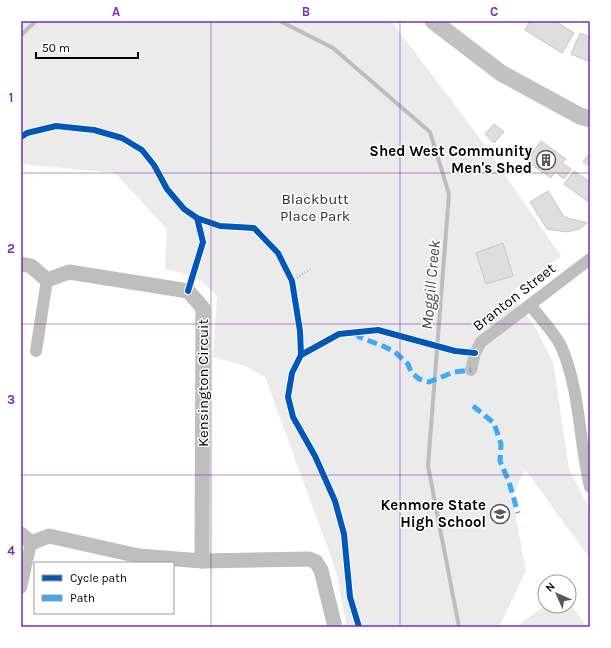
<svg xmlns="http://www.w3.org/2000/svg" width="611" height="648" font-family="Karla,sans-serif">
<rect width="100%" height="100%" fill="#fff"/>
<g fill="#ebebeb">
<polygon points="21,21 391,21 471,126 561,256 511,292 536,329 553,362 569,469 590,510 590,559 525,469 512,497 526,571 499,627 347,627 336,571 265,377 245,366 213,357 217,296 197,277 165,269 167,229 115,173 21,164"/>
<polygon points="569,602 587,627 515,627 545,606 569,606"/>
</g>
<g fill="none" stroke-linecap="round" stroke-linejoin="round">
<g stroke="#bdbdbd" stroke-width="4">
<polyline points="280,21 333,48 430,132 449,194 428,466 459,627"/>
<polyline points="21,35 36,21"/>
</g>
</g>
<g fill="#dedede" stroke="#c6c6c6">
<polygon points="530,21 555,21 574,33 562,53 525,30"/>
<polygon points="580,33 590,37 590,62 571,54"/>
<polygon points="494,124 504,132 494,143 485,134"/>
<polygon points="541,141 566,159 562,163 571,169 564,179 555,172 551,178 526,161"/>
<polygon points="590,153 590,167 583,162"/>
<polygon points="574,171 590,182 590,203 564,184"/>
<polygon points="548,191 564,217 587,223 579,229 566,232 547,229 530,202"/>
<polygon points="503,243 513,276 486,284 476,253"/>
</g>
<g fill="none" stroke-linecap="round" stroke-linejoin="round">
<polyline stroke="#b9b9b9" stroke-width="2.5" stroke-dasharray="1 2" stroke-linecap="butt" points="292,281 310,269"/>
<g stroke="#bebebe" stroke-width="12">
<path d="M530 305C538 315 555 334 561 346 580 389 579 441 590 487"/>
<polyline points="36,351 47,280"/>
<polyline points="471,370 475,353 481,342 590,259"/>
<polyline points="21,588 31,543"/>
</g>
<g stroke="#bebebe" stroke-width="15">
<polyline points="21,264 31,266 47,280 69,272 188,291 203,308 202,561 139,556 49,536 31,543 21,534"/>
<polyline points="202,561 309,559 316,562 321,570 335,627"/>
</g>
<polyline stroke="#c2c2c2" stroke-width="17" points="433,21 501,73 580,116 590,119"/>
<g stroke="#3fa9f5" stroke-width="5" stroke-dasharray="10 5" stroke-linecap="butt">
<polyline points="356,332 359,337 383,346 395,352 408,364 411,372 419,379 429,382 454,372 471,370"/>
<polyline points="473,406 494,423 501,444 500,461 509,482 518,513"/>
</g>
<g stroke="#fff" stroke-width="8">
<g id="cycleway">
<polyline points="21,137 27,133 56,126 94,130 122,138 142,150 154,165 167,189 184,209 197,218 220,226 254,228 278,253 292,281 300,331 301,355 292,373 288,397 293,417 315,456 335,501 344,534 350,597 359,627"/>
<polyline points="188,291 203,242 197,218"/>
<polyline points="301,355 339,334 378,330 455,351 475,353"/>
</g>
</g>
<use href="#cycleway" stroke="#0057b8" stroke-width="6"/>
</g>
<path fill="none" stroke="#7b2cbf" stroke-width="1" stroke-opacity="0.55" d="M211 21V627M400 21V627M21 173H590M21 324H590M21 475H590"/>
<defs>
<g id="building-ring" transform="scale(1)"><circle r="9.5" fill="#fff" stroke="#595959" stroke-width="1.5"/><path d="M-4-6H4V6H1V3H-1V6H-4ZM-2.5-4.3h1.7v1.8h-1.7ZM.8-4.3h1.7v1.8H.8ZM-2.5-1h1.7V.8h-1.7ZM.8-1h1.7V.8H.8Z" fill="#595959"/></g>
<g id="school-ring" transform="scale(1)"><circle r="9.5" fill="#fff" stroke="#595959" stroke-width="1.5"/><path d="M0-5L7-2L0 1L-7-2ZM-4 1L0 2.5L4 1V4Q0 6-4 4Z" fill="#595959"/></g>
</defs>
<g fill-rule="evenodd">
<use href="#building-ring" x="546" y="160"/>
<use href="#school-ring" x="500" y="514"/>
</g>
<g text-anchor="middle" stroke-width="3" stroke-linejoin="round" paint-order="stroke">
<g font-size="15" font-weight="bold" fill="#000" stroke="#fff" text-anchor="end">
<text x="532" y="156">Shed West Community<tspan x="532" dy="17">Men's Shed</tspan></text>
<text x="486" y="510">Kenmore State<tspan x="486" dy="17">High School</tspan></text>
</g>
<g font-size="15" fill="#313131" stroke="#fff">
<text x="315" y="204">Blackbutt<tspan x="315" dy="17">Place Park</tspan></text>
</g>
<g font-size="15" fill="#000" stroke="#fff">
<text transform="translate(514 297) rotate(-38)" y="5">Branton Street</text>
<text transform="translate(203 383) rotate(-90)" y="5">Kensington Circuit</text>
</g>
<g font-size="16" font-style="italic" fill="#424242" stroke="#fff">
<text transform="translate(430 285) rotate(-85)" y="6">Moggill Creek</text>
</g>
</g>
<rect width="611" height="648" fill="none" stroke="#ffffff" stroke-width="44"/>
<rect x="34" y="562" width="140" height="52" fill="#ffffff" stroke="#999999"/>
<rect x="42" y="575" width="20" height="6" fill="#0057b8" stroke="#999999"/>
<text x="70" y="582" font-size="12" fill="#000000">Cycle path</text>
<rect x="42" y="595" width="20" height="6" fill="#3fa9f5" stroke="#999999"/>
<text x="70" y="602" font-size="12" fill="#000000">Path</text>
<g transform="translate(557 594) rotate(315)"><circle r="19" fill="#ffffff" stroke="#999999"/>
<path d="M0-3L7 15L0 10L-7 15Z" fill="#595959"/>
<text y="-6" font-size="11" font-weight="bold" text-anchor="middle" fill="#000000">N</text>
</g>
<path d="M36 52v6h102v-6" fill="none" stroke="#000000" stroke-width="2"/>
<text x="42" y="52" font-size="12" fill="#000000" stroke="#ffffff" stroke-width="3" paint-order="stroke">50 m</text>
<rect x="22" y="22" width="567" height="604" fill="none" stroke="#7b2cbf" stroke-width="1.5"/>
<g font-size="13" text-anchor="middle" font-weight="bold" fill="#7b2cbf">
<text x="116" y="16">A</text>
<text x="306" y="16">B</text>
<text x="494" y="16">C</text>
<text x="11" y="102">1</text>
<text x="11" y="253">2</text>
<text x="11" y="404">3</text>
<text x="11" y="555">4</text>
</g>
</svg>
